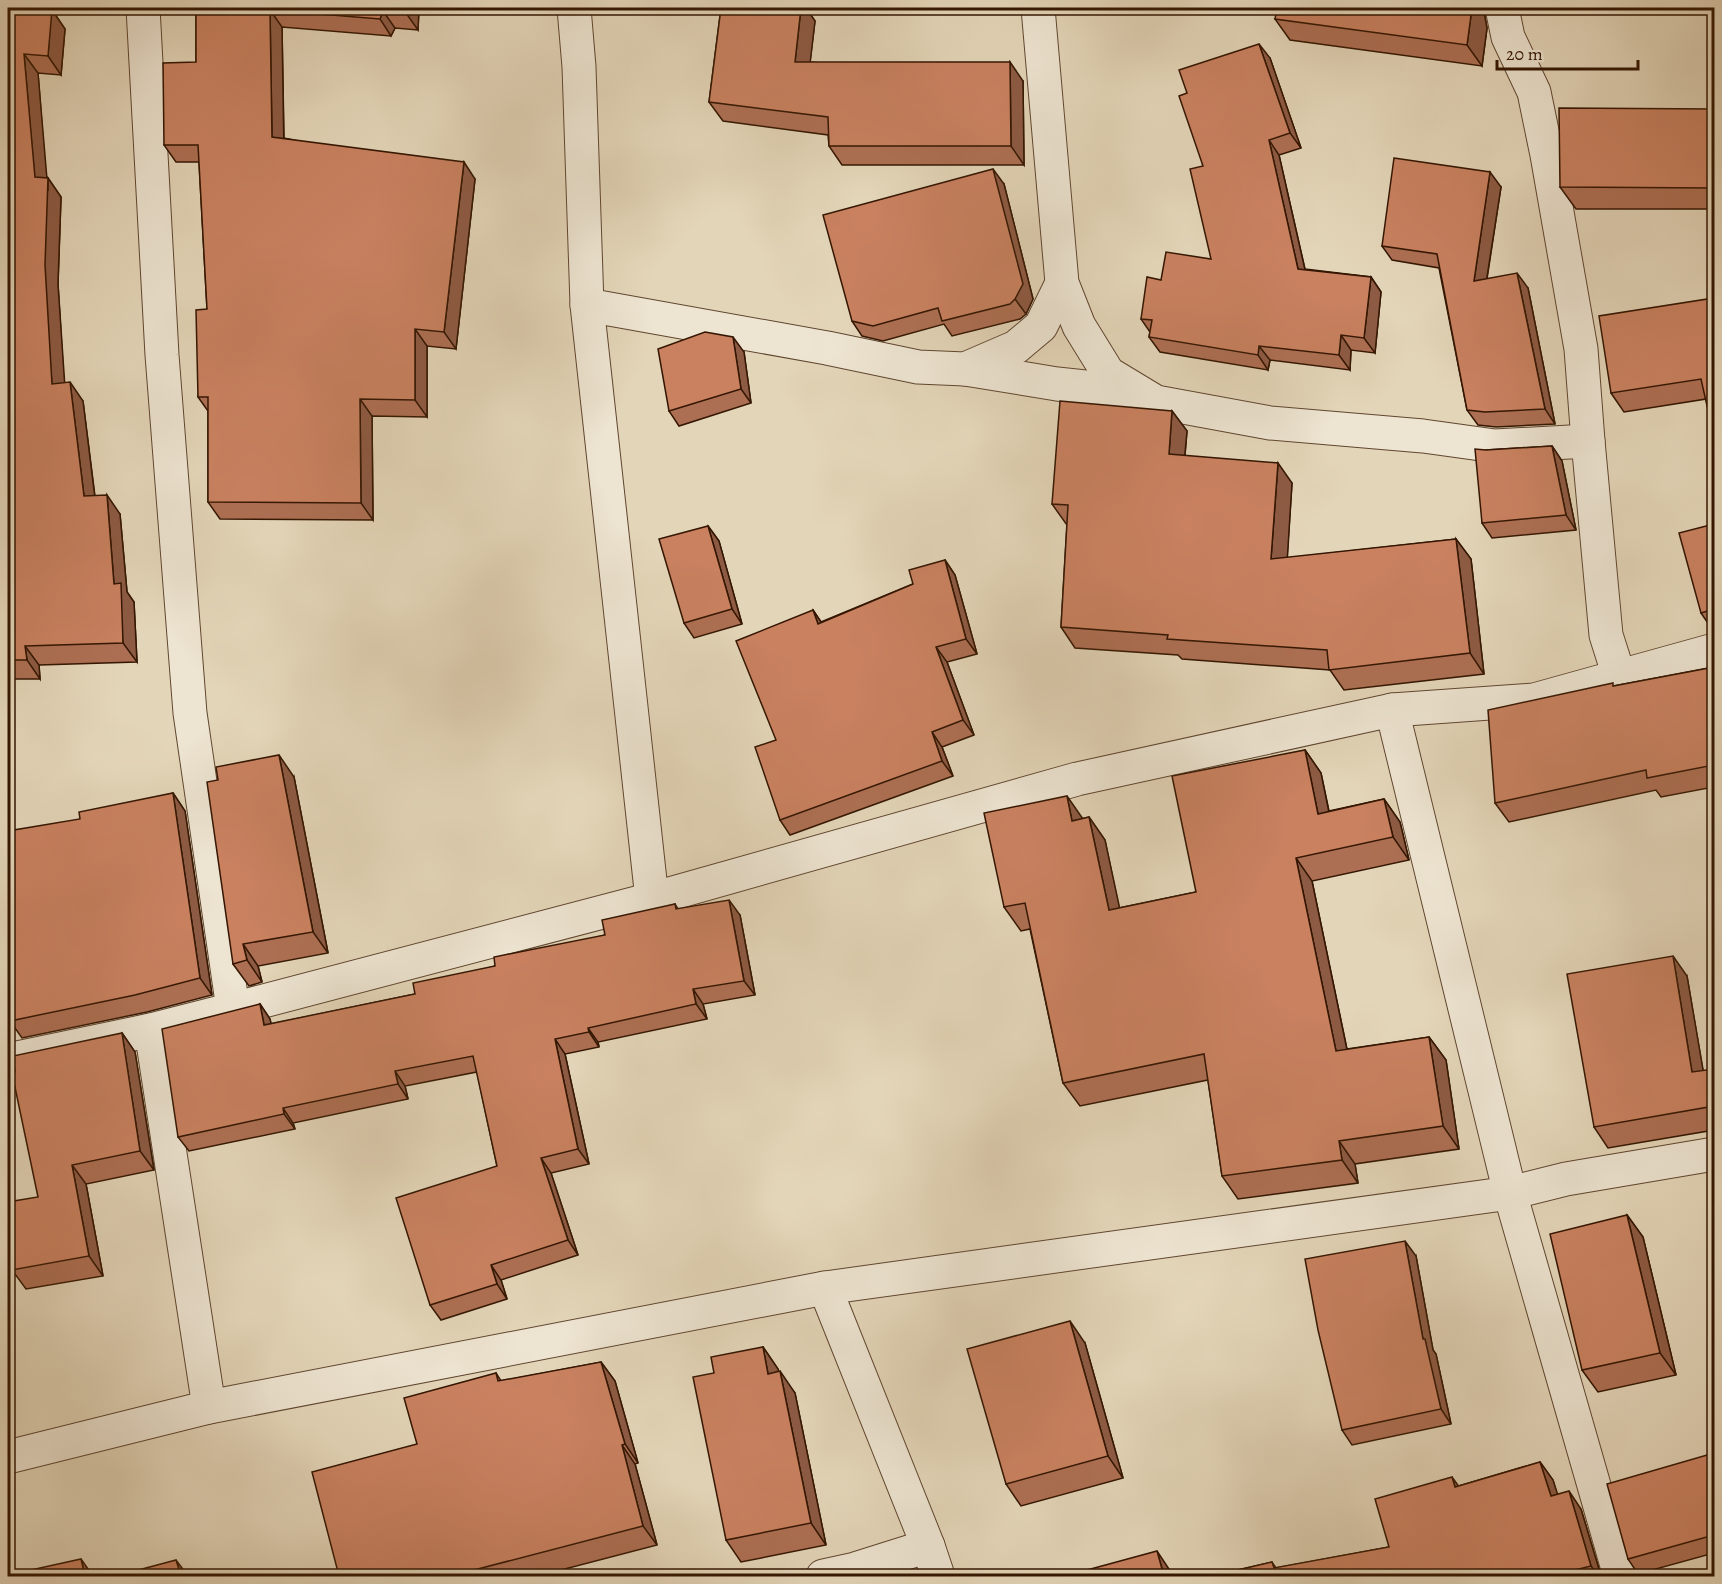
<svg xmlns="http://www.w3.org/2000/svg" width="1722" height="1584" font-family="Alegreya,serif">
<rect width="100%" height="100%" fill="#e3d5b8"/>
<filter id="stains"><feTurbulence type="fractalNoise" baseFrequency=".00333" numOctaves="4"/><feColorMatrix values="0 0 0 0 .2 0 0 0 0 .09 0 0 0 0 .02 0 0 0 .5 -.17"/></filter>
<radialGradient id="worn" r=".72"><stop offset=".6" stop-color="#630" stop-opacity="0"/><stop offset="1" stop-color="#630" stop-opacity=".3"/></radialGradient>
<g fill="none" stroke-linecap="round" stroke-linejoin="round">
<g stroke="#604630" stroke-width="35">
<g id="minor">
<polyline points="143,8 162,355 190,713 233,1009"/>
<polyline points="574,8 579,67 587,305 652,899"/>
<polyline points="1038,8 1062,283 1079,326 1108,373 1156,402 1270,423 1423,436 1495,446 1588,441 1606,635 1619,676"/>
<polyline points="1502,8 1508,37 1534,92 1547,155 1581,349 1588,441"/>
<polyline points="587,305 827,348 918,367 965,369 1016,347 1041,326 1062,283"/>
<polyline points="965,369 1057,384 1132,392"/>
<polyline points="1392,710 1510,1193 1620,1576"/>
<polyline points="151,1030 209,1407"/>
<polyline points="8,1060 151,1030 233,1009 652,899 1077,779 1392,710 1534,700 1714,650"/>
<polyline points="825,1288 928,1546 938,1576"/>
<polyline points="8,1457 209,1407 825,1288 1510,1193 1566,1179 1714,1154"/>
<polyline points="823,1576 855,1569 928,1546"/>
</g>
</g>
<use href="#minor" stroke="#ede4d1" stroke-width="33"/>
</g>
<g fill="#ad6f53" stroke="#341602" stroke-width="1.5">
<polygon points="8,8 52,8 52,10 65,29 61,75 38,73 46,178 48,178 61,197 58,284 64,383 83,401 95,496 120,514 127,592 134,602 137,662 39,665 40,679 8,679"/>
<polygon points="196,8 419,8 418,30 395,28 391,36 282,27 284,138 475,179 456,349 427,346 427,417 372,416 373,520 220,519 208,502 208,411 198,397 207,309 199,162 176,162 164,145 196,62"/>
<polygon points="721,8 806,8 815,21 810,62 1023,81 1024,165 842,165 829,146 828,135 723,121 709,102"/>
<polygon points="1484,12 1487,28 1482,66 1290,40 1275,19"/>
<polygon points="1270,58 1301,148 1279,155 1305,269 1371,277 1381,292 1375,353 1351,350 1350,370 1270,360 1268,370 1160,352 1149,337 1150,332 1141,319 1161,280 1211,259 1203,166 1187,93"/>
<polygon points="1714,109 1714,209 1576,209 1560,187"/>
<polygon points="1004,184 1033,299 1026,314 1020,319 952,336 944,324 883,341 862,336 852,321"/>
<polygon points="1501,187 1487,279 1528,288 1555,424 1496,427 1478,425 1467,410 1439,268 1392,260 1382,246"/>
<polygon points="1714,298 1706,399 1624,412 1611,393"/>
<polygon points="744,352 751,403 679,426 669,411"/>
<polygon points="1172,411 1187,431 1185,456 1292,483 1287,558 1456,539 1471,559 1484,674 1344,690 1330,670 1182,659 1178,655 1075,648 1061,627 1067,525 1052,504"/>
<polygon points="1552,446 1562,461 1576,530 1492,538 1482,523 1486,450"/>
<polygon points="1714,524 1714,632 1701,613"/>
<polygon points="708,526 719,541 742,624 694,638 684,623"/>
<polygon points="945,560 955,575 977,654 947,662 974,735 942,747 953,776 790,835 780,820 776,740 813,610 821,622 913,584"/>
<polygon points="1709,668 1714,676 1714,787 1661,797 1656,790 1509,822 1495,803 1614,686"/>
<polygon points="1305,750 1321,773 1329,811 1384,799 1400,822 1409,860 1312,881 1347,1049 1429,1037 1446,1060 1459,1149 1355,1164 1358,1183 1238,1199 1222,1176 1208,1080 1080,1106 1063,1083 1030,929 1021,931 1004,907 1082,819 1089,817 1105,840 1119,908 1196,892"/>
<polygon points="294,777 328,953 258,966 262,982 249,986 233,964"/>
<polygon points="173,793 185,811 212,995 147,1012 22,1038 10,1021 80,819"/>
<polygon points="675,904 678,909 740,915 755,995 703,1004 707,1019 598,1042 599,1047 565,1054 589,1164 551,1173 578,1255 501,1280 507,1299 441,1320 430,1305 497,1166 477,1072 405,1086 408,1099 293,1123 295,1129 189,1151 178,1137 260,1004 270,1019 271,1024 415,994 495,966 605,935"/>
<polygon points="1687,976 1703,1071 1714,1069 1714,1130 1608,1148 1594,1127"/>
<polygon points="122,1033 135,1052 154,1170 86,1184 103,1276 26,1289 12,1270"/>
<polygon points="1627,1215 1643,1237 1676,1375 1598,1392 1582,1370"/>
<polygon points="1416,1256 1433,1350 1436,1354 1451,1424 1352,1445 1342,1430"/>
<polygon points="1085,1343 1123,1478 1021,1506 1006,1484"/>
<polygon points="763,1347 778,1369 778,1372 795,1393 826,1545 741,1562 726,1540 714,1373"/>
<polygon points="601,1362 615,1381 638,1463 635,1464 657,1545 538,1576 339,1576 417,1444 496,1373 501,1381"/>
<polygon points="1714,1453 1714,1553 1638,1574 1628,1559"/>
<polygon points="1540,1462 1553,1480 1557,1494 1581,1509 1601,1576 1212,1576 1272,1562 1276,1568 1389,1547 1459,1486"/>
</g>
<g fill="#8d5a43" stroke="#341602" stroke-width="1.5">
<polygon points="37,8 52,8 52,10 65,29 61,75 48,56 50,27"/>
<polygon points="406,8 419,8 418,30 406,13"/>
<polygon points="801,8 806,8 815,21 808,81 795,62"/>
<polygon points="1472,8 1484,8 1484,12 1487,28 1482,66 1467,45"/>
<polygon points="270,10 282,27 284,154 272,137"/>
<polygon points="383,11 395,28 391,36 380,19"/>
<polygon points="1259,44 1270,58 1301,148 1290,133"/>
<polygon points="24,54 38,73 48,191 48,178 61,197 58,284 66,403 52,384"/>
<polygon points="1010,62 1023,81 1024,165 1011,146"/>
<polygon points="1269,140 1279,155 1308,283 1298,269"/>
<polygon points="464,162 475,179 456,349 444,332"/>
<polygon points="993,169 1004,184 1033,299 1026,314 1015,299"/>
<polygon points="1490,172 1501,187 1484,296 1474,281"/>
<polygon points="1517,273 1528,288 1555,424 1545,409"/>
<polygon points="1371,277 1381,292 1375,353 1364,338"/>
<polygon points="415,329 427,346 427,417 415,400"/>
<polygon points="1341,335 1351,350 1350,370 1339,355"/>
<polygon points="733,337 744,352 751,403 741,389"/>
<polygon points="1259,346 1270,360 1268,370 1258,355"/>
<polygon points="70,382 83,401 97,515 84,496"/>
<polygon points="360,399 372,416 373,520 361,503"/>
<polygon points="1172,411 1187,431 1183,475 1169,454"/>
<polygon points="1552,446 1562,461 1576,530 1566,515"/>
<polygon points="1278,463 1292,483 1286,580 1271,559"/>
<polygon points="107,495 120,514 127,592 134,602 137,662 123,643 114,584"/>
<polygon points="708,526 719,541 742,624 732,609"/>
<polygon points="1456,539 1471,559 1484,674 1470,653"/>
<polygon points="945,560 955,575 977,654 966,639"/>
<polygon points="813,610 823,625 818,624"/>
<polygon points="25,646 39,665 40,679 27,660"/>
<polygon points="936,647 947,662 974,735 963,720"/>
<polygon points="1709,668 1714,676 1714,697"/>
<polygon points="932,732 942,747 953,776 942,761"/>
<polygon points="1305,750 1321,773 1334,837 1318,814"/>
<polygon points="279,755 294,777 328,953 313,932"/>
<polygon points="173,793 185,811 212,995 200,978"/>
<polygon points="1067,796 1083,819 1072,821"/>
<polygon points="1384,799 1400,822 1409,860 1393,837"/>
<polygon points="1089,817 1105,840 1125,933 1109,910"/>
<polygon points="1296,858 1312,881 1352,1074 1336,1051"/>
<polygon points="729,900 740,915 755,995 744,981"/>
<polygon points="243,944 258,966 262,982 247,960"/>
<polygon points="1673,956 1687,976 1707,1093 1692,1072"/>
<polygon points="693,989 703,1004 707,1019 696,1004"/>
<polygon points="260,1004 270,1019 275,1040 264,1025"/>
<polygon points="588,1028 598,1042 599,1047 589,1032"/>
<polygon points="122,1033 135,1052 154,1170 140,1151"/>
<polygon points="1429,1037 1446,1060 1459,1149 1443,1126"/>
<polygon points="555,1039 565,1054 589,1164 578,1149"/>
<polygon points="395,1071 405,1086 408,1099 398,1084"/>
<polygon points="283,1108 293,1123 295,1129 284,1114"/>
<polygon points="1339,1141 1355,1164 1358,1183 1342,1160"/>
<polygon points="541,1158 551,1173 578,1255 568,1240"/>
<polygon points="72,1165 86,1184 103,1276 89,1256"/>
<polygon points="1627,1215 1643,1237 1676,1375 1660,1353"/>
<polygon points="1405,1241 1416,1256 1433,1350 1436,1354 1451,1424 1441,1409 1423,1339"/>
<polygon points="491,1265 501,1280 507,1299 497,1284"/>
<polygon points="1070,1321 1085,1343 1123,1478 1108,1456"/>
<polygon points="763,1347 778,1369 783,1395 768,1374"/>
<polygon points="601,1362 615,1381 638,1463 625,1444"/>
<polygon points="780,1371 795,1393 826,1545 811,1523"/>
<polygon points="622,1445 635,1464 657,1545 643,1526"/>
<polygon points="1540,1462 1553,1480 1564,1514 1551,1496"/>
<polygon points="1452,1477 1465,1495 1455,1487"/>
<polygon points="1569,1491 1581,1509 1601,1576 1598,1576 1591,1566"/>
<polygon points="1157,1551 1169,1569 1171,1576 1164,1576"/>
<polygon points="81,1559 93,1576 85,1576"/>
<polygon points="176,1560 188,1576 181,1576"/>
</g>
<g fill="#c98160" stroke="#341602" stroke-width="1.5">
<polygon points="8,8 37,8 52,10 48,56 24,54 35,177 48,178 45,265 52,384 70,382 84,496 107,495 114,584 121,583 123,643 25,646 27,660 8,660"/>
<polygon points="196,8 406,8 406,13 383,11 380,19 270,10 272,137 464,162 444,332 415,329 415,400 360,399 361,503 208,502 208,397 198,397 196,310 207,309 198,145 164,145 163,63 196,62"/>
<polygon points="721,8 801,8 795,62 1010,62 1011,146 829,146 828,117 709,102"/>
<polygon points="1277,8 1472,8 1467,45 1275,19"/>
<polygon points="1259,44 1290,133 1269,140 1298,269 1371,277 1364,338 1341,335 1339,355 1259,346 1258,355 1149,337 1152,320 1141,319 1147,277 1161,280 1166,252 1211,259 1190,169 1203,166 1179,96 1187,93 1179,70"/>
<polygon points="1559,108 1714,109 1714,188 1560,187"/>
<polygon points="1394,158 1490,172 1474,281 1517,273 1545,409 1485,412 1467,410 1437,254 1382,246"/>
<polygon points="993,169 1023,284 1015,299 1010,304 942,321 938,308 873,326 852,321 823,215"/>
<polygon points="1714,298 1714,437 1701,379 1611,393 1599,316"/>
<polygon points="705,332 733,337 741,389 669,411 658,349"/>
<polygon points="1060,401 1172,411 1169,454 1278,463 1271,559 1456,539 1470,653 1329,670 1327,650 1167,639 1168,635 1061,627 1068,505 1052,504"/>
<polygon points="1552,446 1566,515 1482,523 1475,449 1486,450"/>
<polygon points="1714,524 1714,609 1701,613 1679,533"/>
<polygon points="708,526 732,609 684,623 659,539"/>
<polygon points="945,560 966,639 936,647 963,720 932,732 942,761 780,820 755,747 776,740 736,641 813,610 818,624 913,584 909,570"/>
<polygon points="1709,668 1714,697 1714,765 1647,778 1646,770 1495,803 1488,710 1613,683 1613,686"/>
<polygon points="1305,750 1318,814 1384,799 1393,837 1296,858 1336,1051 1429,1037 1443,1126 1339,1141 1342,1160 1222,1176 1204,1054 1063,1083 1025,903 1004,907 984,813 1067,796 1072,821 1089,817 1109,910 1196,892 1172,776"/>
<polygon points="279,755 313,932 243,944 247,960 233,964 207,782 218,780 216,767"/>
<polygon points="173,793 200,978 135,995 10,1021 8,1003 8,831 80,819 79,812"/>
<polygon points="729,900 744,981 693,989 696,1004 588,1028 589,1032 555,1039 578,1149 541,1158 568,1240 491,1265 497,1284 430,1305 396,1198 497,1166 473,1056 395,1071 398,1084 283,1108 284,1114 178,1137 162,1029 260,1004 264,1025 415,994 413,983 495,966 494,957 605,935 602,920 675,904 676,909"/>
<polygon points="1673,956 1692,1072 1714,1069 1714,1106 1594,1127 1567,974"/>
<polygon points="122,1033 140,1151 72,1165 89,1256 12,1270 8,1247 8,1202 38,1197 12,1073 15,1072 13,1056"/>
<polygon points="1627,1215 1660,1353 1582,1370 1550,1234"/>
<polygon points="1405,1241 1423,1339 1425,1339 1441,1409 1342,1430 1318,1330 1305,1259"/>
<polygon points="1070,1321 1108,1456 1006,1484 967,1349"/>
<polygon points="763,1347 768,1374 780,1371 811,1523 726,1540 693,1377 714,1373 711,1357"/>
<polygon points="601,1362 625,1444 622,1445 643,1526 451,1576 339,1576 312,1472 417,1444 404,1398 496,1373 498,1381"/>
<polygon points="1714,1453 1714,1535 1628,1559 1607,1484"/>
<polygon points="1540,1462 1551,1496 1569,1491 1591,1566 1575,1570 1577,1576 1504,1576 1504,1575 1499,1576 1212,1576 1272,1562 1274,1568 1389,1547 1375,1499 1452,1477 1455,1487"/>
<polygon points="1157,1551 1164,1576 1065,1576"/>
<polygon points="81,1559 85,1576 8,1576 8,1575"/>
<polygon points="176,1560 181,1576 116,1576"/>
</g>
<rect width="1722" height="1584" fill="none" stroke="#e3d5b8" stroke-width="30"/>
<rect x="9" y="9" width="1704" height="1566" fill="none" stroke="#341602" stroke-width="3"/>
<rect x="15" y="15" width="1692" height="1554" fill="none" stroke="#341602" stroke-width="1.5"/>
<path d="M1497 60v9h141v-9" fill="none" stroke="#341602" stroke-width="3"/>
<text x="1506" y="60" font-size="18" fill="#341602" stroke="#ede4d1" stroke-width="4.5" paint-order="stroke">20 m</text>
<rect width="100%" height="100%" filter="url(#stains)"/>
<rect width="100%" height="100%" fill="url(#worn)"/>
</svg>
